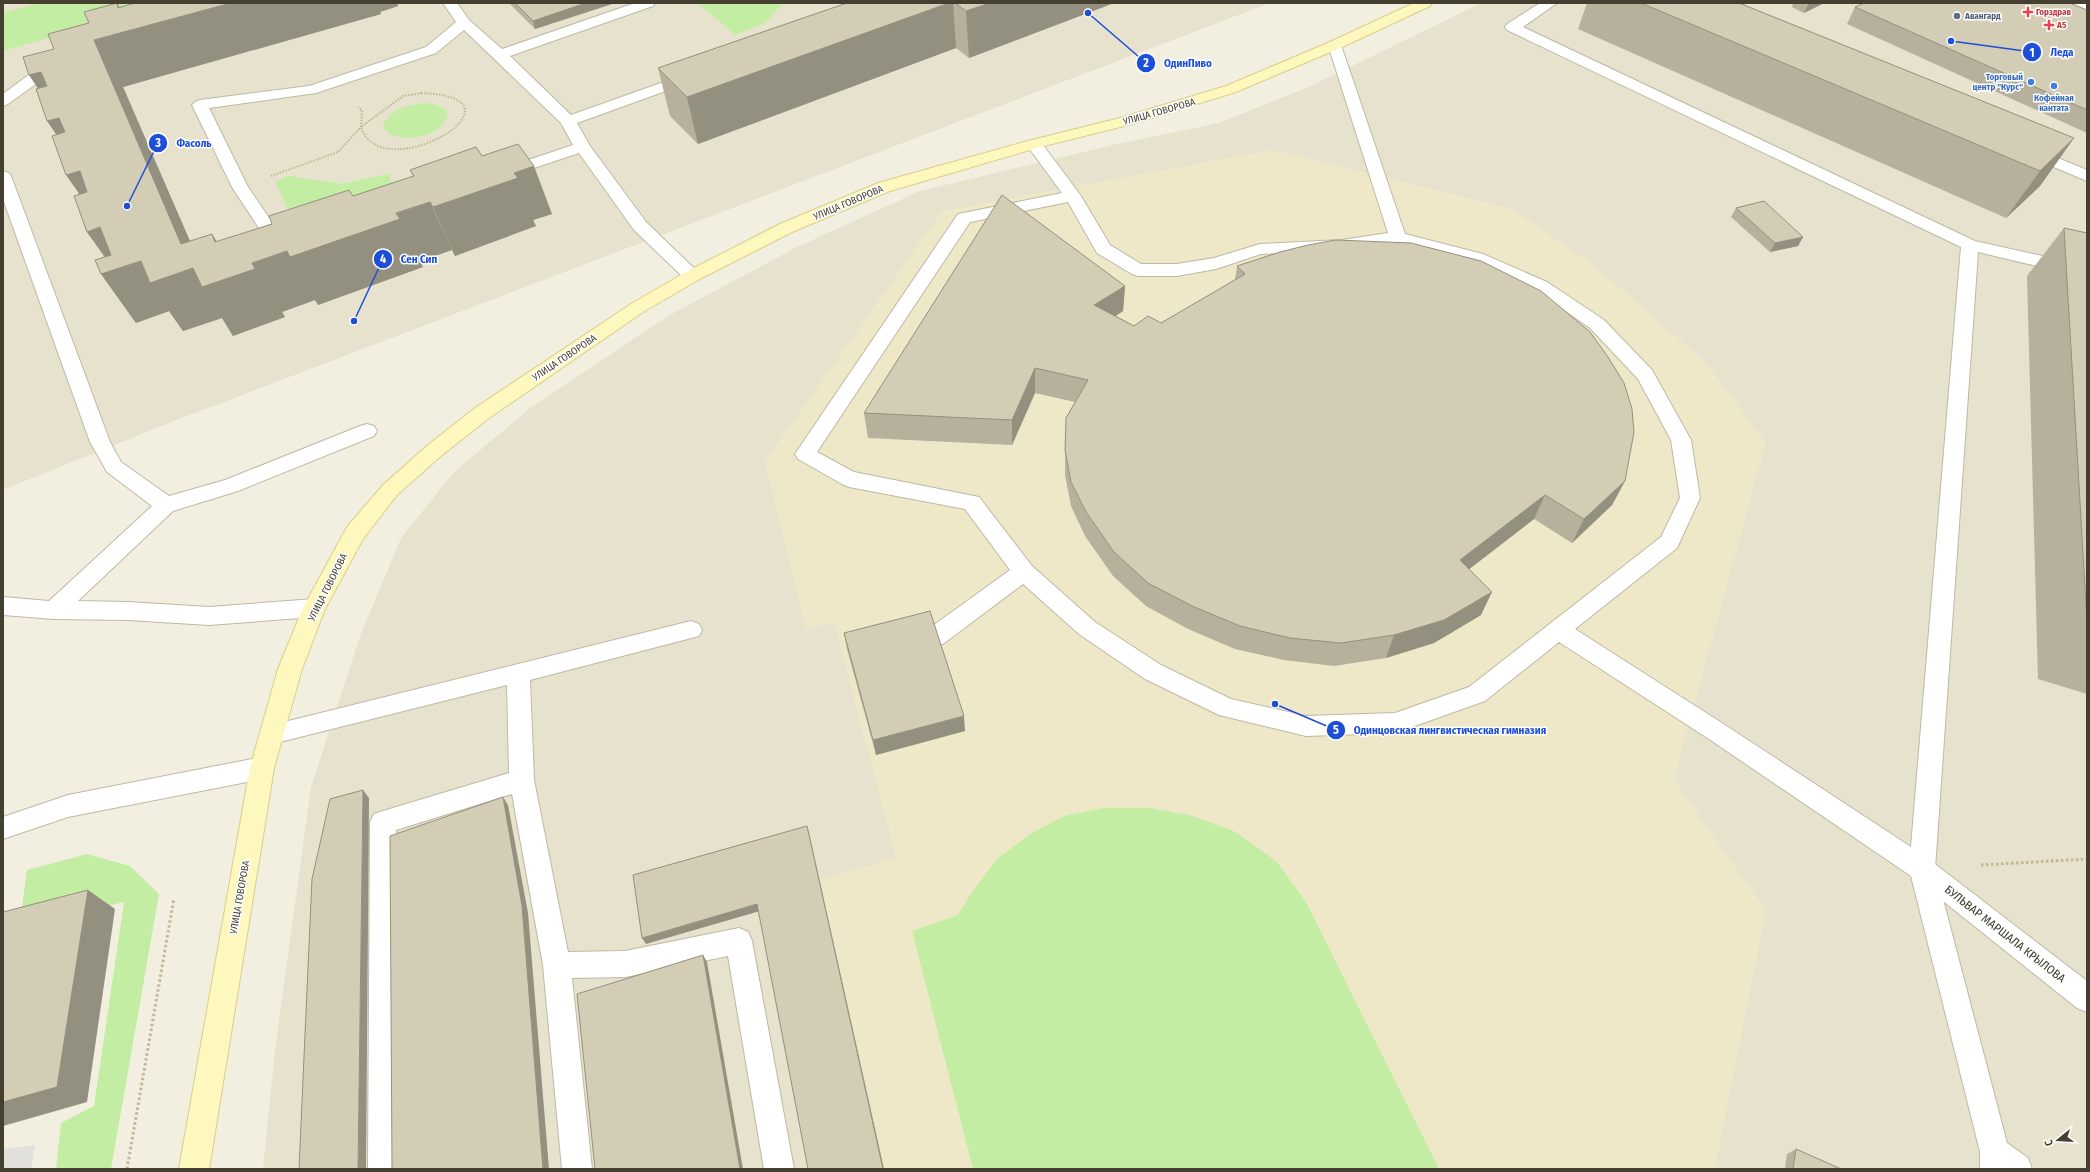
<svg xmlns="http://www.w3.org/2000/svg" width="2090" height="1172" font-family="'Fira Sans Condensed',sans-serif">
<rect width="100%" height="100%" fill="#f3efe0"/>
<g fill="#e7e2ce">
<polygon points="3,3 1270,3 174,421 3,490"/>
<polygon points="1481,3 2087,3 2087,1169 263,1169 275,1050 311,787 360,636 401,538 453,473 529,409 666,317 797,247 920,191 1117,144 1219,123 1311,86"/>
</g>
<polygon fill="#eee8c8" points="1272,150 1510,208 1591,263 1704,361 1766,442 1674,780 1766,911 1715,1169 884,1169 820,880 896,858 834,622 806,629 765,462 942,211"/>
<g fill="#c2eda3">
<polygon points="39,3 130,3 136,13 3,51 3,13"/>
<polygon points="698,3 783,3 765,23 735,35"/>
<path d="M425 103C434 104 442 105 448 113 446 137 394 148 383 126 390 108 408 105 425 103Z"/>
<polygon points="388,174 394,186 292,218 275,182 289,176 342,184"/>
<polygon points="1104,808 1150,808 1193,816 1236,832 1277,862 1306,902 1439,1169 973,1169 912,931 958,915 972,892 998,858 1029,835 1064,816"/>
<polygon points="87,854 130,866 159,894 111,1169 56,1169 61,1123 94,1106 124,902 19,928 27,870"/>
</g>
<polygon fill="#e2e0da" points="35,1145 31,1169 3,1169 3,1149"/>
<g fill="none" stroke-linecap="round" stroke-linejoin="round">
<g stroke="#beb9a3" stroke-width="2">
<g id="service">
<path d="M443 3H457L469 20 502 49 635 3H655L653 6 510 56 571 115 686 74H696L699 77 696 80 577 123 590 146 646 222 698 272 701 276 698 280 692 282 686 280 634 230 579 153 510 176H498L496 173 498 170 573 145 561 123 464 30 436 53 316 93 209 108 248 187 284 240 291 241 294 245C289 252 281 253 274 251L232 187 192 105 195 102 200 100 309 86 426 47 456 22Z"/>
<path d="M1540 3H1557L1523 27 1975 241 2087 266V278L1978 252 1935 869 2007 1143 2028 1158 2032 1169H1980V1152L1911 876 1709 739 1559 642 1485 701 1395 733 1306 736 1219 715 1145 679 1079 634 1023 584 943 644 935 646 927 644 924 637 927 630 1010 570 965 509 849 487 842 484 798 459 795 454 958 214 1062 193 1026 144 1028 141H1040L1081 196 1110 245 1141 264H1177L1214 258 1260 244 1342 240 1388 233 1328 45 1330 42H1340L1405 234 1483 254 1547 282 1604 320 1652 370 1691 440 1700 498 1677 548 1575 629 1725 725 1911 847 1961 247 1507 30 1505 27 1507 24ZM1068 202 1097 253 1132 274 1138 276H1177L1216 269 1261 254 1342 250 1398 242 1471 262 1535 290 1590 328 1638 379 1671 440 1680 498 1661 537 1469 687 1395 713 1306 716 1231 699 1161 665 1095 622 1032 566 979 497 854 472 817 452 970 222Z"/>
<polygon points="2072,3 2087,3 2087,10 2074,6"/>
<polygon points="56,59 61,60 63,63 61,66 8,104 3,106 3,94 46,62"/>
<polygon points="2029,146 2087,170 2087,181 2023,154 2021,151 2023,148"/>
<polygon points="3,171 9,173 11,176 110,442 121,462 169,496 225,480 360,426 367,424 374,426 377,431 374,436 238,491 173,511 78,601 128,602 209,607 314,599 322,602 325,608 322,614 314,617 209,625 128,620 54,619 3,615 3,597 49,601 152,506 107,472 90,442 3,199"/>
<polygon points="691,621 699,624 702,630 699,636 530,680 534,780 568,952 625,951 739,928 748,932 752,941 794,1169 764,1169 728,956 625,977 572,978 592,1169 562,1169 543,965 512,794 396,830 398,1169 368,1169 370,822 374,814 383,811 509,773 507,685 272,744 264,741 260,734 264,727"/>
<polygon points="262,757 271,760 274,768 271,776 262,779 68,817 3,839 3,817 68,795"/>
</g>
</g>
<g stroke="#beb9a3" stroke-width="2">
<polygon id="minor" points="1922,857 1931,861 2087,981 2087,1012 2077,1008 1913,877 1909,869 1913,861"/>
</g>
<g stroke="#d8ce8a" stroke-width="2">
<polygon id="secondary" points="1414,3 1432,3 1430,6 1340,48 1236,92 1132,124 1040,147 890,191 792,232 698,280 643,312 489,418 442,455 397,495 363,539 325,609 302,669 274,768 209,1169 179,1169 250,768 278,669 303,608 347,527 383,485 428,445 475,408 631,304 686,272 780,224 878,183 1028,141 1120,118 1226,86 1330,42"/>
</g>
<g stroke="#c2b792" stroke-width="2" stroke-dasharray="1.5 1.5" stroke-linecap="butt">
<path d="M421 93C540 97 382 191 361 127L403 96Z"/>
<polyline points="271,176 338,152 361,127 362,110 358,107"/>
</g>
<g stroke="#c2b792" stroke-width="3" stroke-dasharray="2.5 2.5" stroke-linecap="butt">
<polyline points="1981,865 2087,859"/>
<polyline points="127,1169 174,898"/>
</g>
<use href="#service" fill="#fff" fill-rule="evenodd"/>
<use href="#minor" fill="#fff" fill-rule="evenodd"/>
<use href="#secondary" fill="#fff8be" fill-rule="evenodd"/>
</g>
<g fill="#b6b09c">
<polygon points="117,3 119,7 135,3 397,3 398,6 380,12 381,14 123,87 190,241 212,234 217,242 413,176 410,170 482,156 552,214 533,220 536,226 455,256 452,250 420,261 423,267 318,305 315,300 282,312 285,317 233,336 222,318 183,331 169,311 136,323 101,274 105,257 87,232 79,195 38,88 29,75 54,49"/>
<polygon points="509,3 615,3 535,29"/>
<polygon points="847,3 1114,3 969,58 956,48 698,144 670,116 658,68"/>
<polygon points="1587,3 1739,3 2074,138 2040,186 2006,218 1578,29"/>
<polygon points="1793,3 1824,3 1804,13 1792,7"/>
<polygon points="1855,7 2087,10 2087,133 1847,24"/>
<polygon points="1736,208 1803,237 1798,246 1770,252 1731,217"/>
<polygon points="2064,228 2087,233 2087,694 2038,679 2027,276"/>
<polygon points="1237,266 1625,481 1612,505 1572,543 1534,519 1469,569 1481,615 1434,643 1386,658 1334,666 1284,660 1235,649 1188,629 1146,606 1113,576 1085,536 1071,506 1065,475 1066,418 1075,402 1035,393 1012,445 868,438 864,413 1125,286 1123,311 1116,316 1134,326 1161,323 1235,280"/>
<polygon points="844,633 965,731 876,755 847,649"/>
<polygon points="1796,1149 1841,1169 1785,1169 1787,1154"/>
</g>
<g fill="#94907f">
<polygon points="117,3 132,30 231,3 397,3 398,6 380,12 381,14 123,87 209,285 215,242 212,234 237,275 252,263 430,202 452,250 420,261 423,267 318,305 315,300 282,312 285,317 233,336 222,318 183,331 169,311 136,323 101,274 114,270 87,232 100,227 181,244 94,40"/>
<polygon points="586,3 615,3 535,29 533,21"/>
<polygon points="949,3 953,3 956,48 698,144 687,97"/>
<polygon points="990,3 1114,3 969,58 966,11"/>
<polygon points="1809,3 1824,3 1804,13"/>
<polygon points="41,72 80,169 47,121 58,118 29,75"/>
<polygon points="2074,138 2040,186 2006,218 2040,171"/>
<polygon points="534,166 552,214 533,220 536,226 455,256 433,207 514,173"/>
<polygon points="80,171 100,223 66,175"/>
<polygon points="1803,237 1798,246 1770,252 1775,243"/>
<polygon points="1125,286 1123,311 1093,330 1094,305"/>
<polygon points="1035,368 1035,393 1012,445 1012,420"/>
<polygon points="1625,481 1612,505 1572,543 1584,519"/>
<polygon points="1545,495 1534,519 1450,584 1460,560"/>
<polygon points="1492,592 1481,615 1434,643 1386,658 1394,635"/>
<polygon points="964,716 965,731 876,755 873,740"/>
<polygon points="363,790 369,798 366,1169 358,1169"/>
<polygon points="503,797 508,805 528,913 549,1169 543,1169"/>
<polygon points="807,826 809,833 884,1169 883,1169"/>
<polygon points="88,890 115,909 87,1102 3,1126 3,1102"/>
<polygon points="757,904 760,911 646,944 642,938"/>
<polygon points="703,955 707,962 743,1169 740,1169"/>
</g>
<g fill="#d4cdb5" stroke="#94907f">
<polygon points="117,3 118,8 135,3 231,3 94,40 181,244 212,234 215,242 272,224 269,216 349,190 353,196 414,176 410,170 476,147 482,156 518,144 534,166 514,173 518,178 433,207 430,202 396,213 400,219 290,257 287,251 252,263 255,269 202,287 193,268 150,283 141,261 101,274 95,260 111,255 100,227 87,232 74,196 87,192 80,171 66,175 52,136 65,132 59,118 47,121 36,89 47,86 41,72 29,75 23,57 54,49 48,34 89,23 84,12"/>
<polygon points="515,3 586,3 533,21"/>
<polygon points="847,3 949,3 687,97 658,68"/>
<polygon points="955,3 990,3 966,11"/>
<polygon points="1641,3 1739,3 2074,138 2040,171"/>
<polygon points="1864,3 2070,3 2087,10 2087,110 1855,7"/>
<polygon points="1002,195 1125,286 1094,305 1134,326 1148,316 1161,323 1245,274 1237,266 1280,252 1308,245 1336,240 1411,243 1481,261 1541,291 1590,332 1608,357 1624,383 1632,409 1634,432 1625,481 1584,519 1545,495 1460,560 1492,592 1444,620 1394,635 1341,643 1290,638 1240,626 1192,606 1148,583 1114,552 1086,512 1071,482 1065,450 1066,418 1088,380 1035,368 1012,420 864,413"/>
<polygon points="1764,201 1803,237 1775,243 1736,208"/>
<polygon points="2064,228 2087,233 2087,622"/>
<polygon points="930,611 964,716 873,740 844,633"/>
<polygon points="363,790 358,1169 299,1169 312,879 330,799"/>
<polygon points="503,797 522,906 543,1169 392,1169 390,836"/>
<polygon points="807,826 883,1169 808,1169 757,904 642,938 633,875"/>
<polygon points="88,890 57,1087 3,1102 3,912"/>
<polygon points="703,955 740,1169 595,1169 577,994"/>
<polygon points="1796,1149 1841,1169 1793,1169"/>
</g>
<g fill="#e0444e" stroke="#fff" stroke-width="1.5">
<path d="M2026 6h4v4h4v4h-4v4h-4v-4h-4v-4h4z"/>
<path d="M2047 19h4v4h4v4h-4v4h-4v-4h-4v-4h4z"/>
</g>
<circle fill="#5c6f8a" stroke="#fff" stroke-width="1.5" cx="1957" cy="16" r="4"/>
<g fill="#3f7fe0" stroke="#fff" stroke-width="1.5">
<circle cx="2031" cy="82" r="4"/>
<circle cx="2054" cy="86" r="4"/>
</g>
<g text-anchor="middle" stroke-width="3" stroke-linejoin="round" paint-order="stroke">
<g font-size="9" font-weight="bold" fill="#be3a42" stroke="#fff" text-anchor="start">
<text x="2036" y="15">Горздрав</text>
<text x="2057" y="28">А5</text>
</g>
<g font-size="9" font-weight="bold" fill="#4e5e75" stroke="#fff" text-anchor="start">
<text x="1965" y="19">Авангард</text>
</g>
<g font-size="9" font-weight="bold" fill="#366cbe" stroke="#fff" text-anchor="end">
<text x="2023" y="80">Торговый<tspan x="2023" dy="10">центр "Курс"</tspan></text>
<text x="2054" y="101" text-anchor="middle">Кофейная<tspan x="2054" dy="10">кантата</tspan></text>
</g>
<g font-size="10" fill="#443f31" stroke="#fff">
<text transform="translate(1159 111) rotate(-16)" y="4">УЛИЦА ГОВОРОВА</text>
<text transform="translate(848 202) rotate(-23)" y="4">УЛИЦА ГОВОРОВА</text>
<text transform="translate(564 357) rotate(-34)" y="4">УЛИЦА ГОВОРОВА</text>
<text transform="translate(327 587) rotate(-63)" y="4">УЛИЦА ГОВОРОВА</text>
<text transform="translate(239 897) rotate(-80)" y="4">УЛИЦА ГОВОРОВА</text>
</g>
<g font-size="12" fill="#443f31" stroke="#fff">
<text transform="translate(2005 934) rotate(38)" y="4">БУЛЬВАР МАРШАЛА КРЫЛОВА</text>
</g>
</g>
<path fill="none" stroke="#1d4ed8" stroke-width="1.5" d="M1951 41L2032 52M1088 13L1146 63M127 206L158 143M354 321L383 259M1275 704L1336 730"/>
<g fill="#1d4ed8" stroke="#fff" stroke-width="1.5">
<circle cx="1951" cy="41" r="4"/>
<circle cx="1088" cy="13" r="4"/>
<circle cx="127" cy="206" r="4"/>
<circle cx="354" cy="321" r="4"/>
<circle cx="1275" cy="704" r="4"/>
<circle cx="2032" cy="52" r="10"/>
<circle cx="1146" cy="63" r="10"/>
<circle cx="158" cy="143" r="10"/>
<circle cx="383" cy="259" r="10"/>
<circle cx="1336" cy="730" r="10"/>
</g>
<g font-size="12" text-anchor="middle" font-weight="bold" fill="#fff">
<text x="2032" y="57">1</text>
<text x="1146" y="67">2</text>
<text x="158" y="147">3</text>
<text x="383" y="263">4</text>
<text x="1336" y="734">5</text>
</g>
<g font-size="11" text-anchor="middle" font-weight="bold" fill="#1d4ed8" stroke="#fff" stroke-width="3" stroke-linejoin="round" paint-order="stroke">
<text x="2062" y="56">Леда</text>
<text x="1188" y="67">ОдинПиво</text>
<text x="194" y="147">Фасоль</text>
<text x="419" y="263">Сен Сип</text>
<text x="1450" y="734">Одинцовская лингвистическая гимназия</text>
</g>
<rect width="2090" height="1172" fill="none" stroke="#443f31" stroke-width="8"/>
<g transform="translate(2058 1140) rotate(252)" stroke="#ffffff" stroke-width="3" paint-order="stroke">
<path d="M0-3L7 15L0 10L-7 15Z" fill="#443f31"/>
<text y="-6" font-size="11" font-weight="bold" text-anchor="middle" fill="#443f31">С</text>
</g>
</svg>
